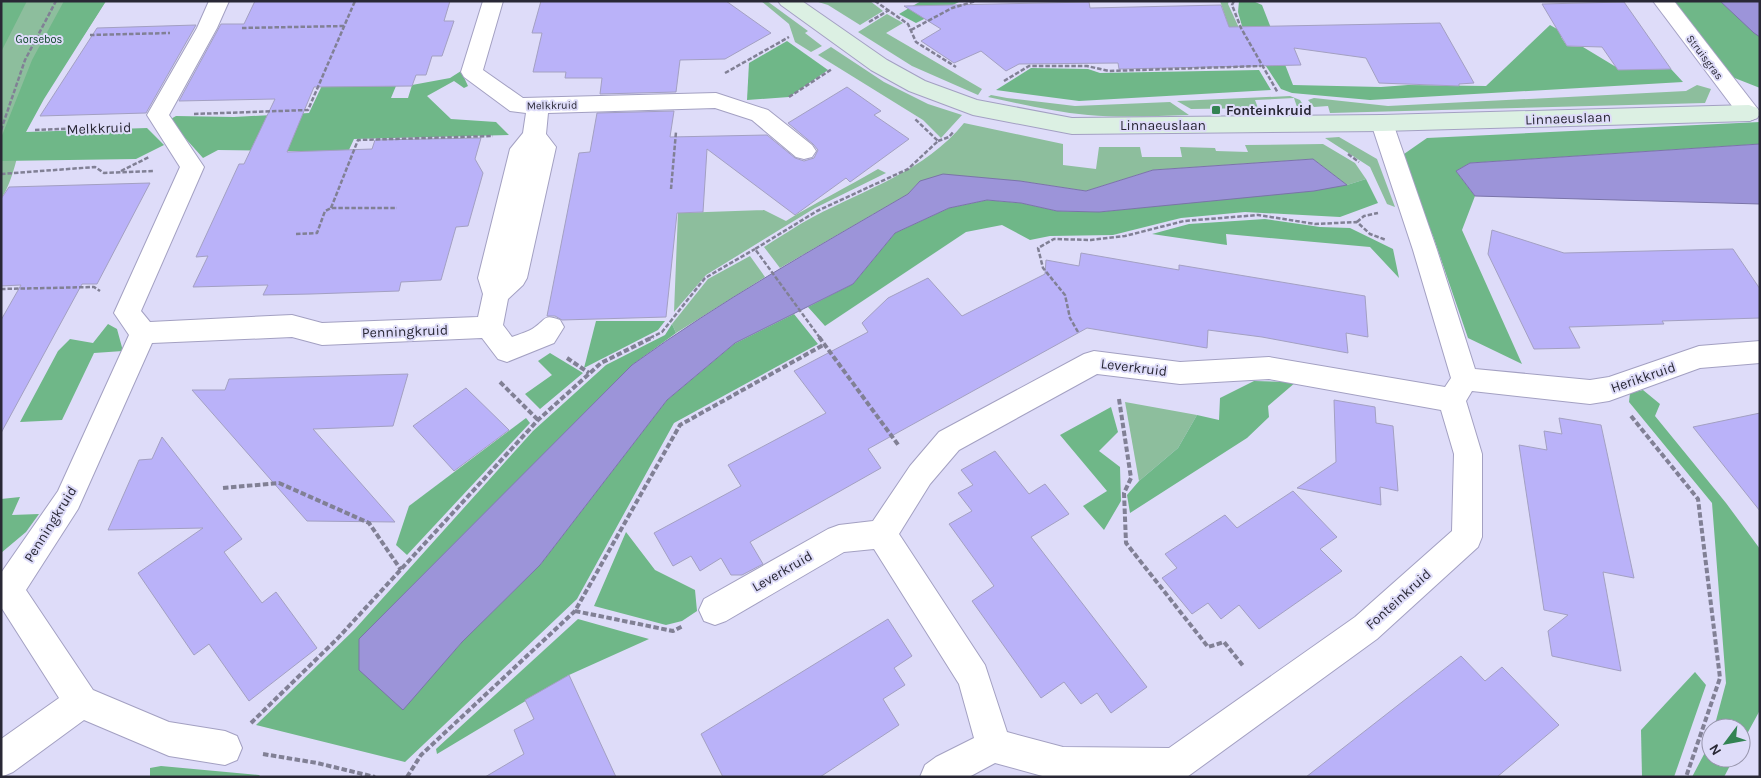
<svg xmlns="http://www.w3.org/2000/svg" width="1761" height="778" font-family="Karla,sans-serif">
<rect width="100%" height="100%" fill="#dedcf9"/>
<g fill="#8dbe9d">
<path d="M1 1H106C80 43 47 86 26 131 16 153 15 178 1 199Z"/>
<polygon points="761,1 767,1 808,31 805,33 822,46 811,52 795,42 789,24"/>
<polygon points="815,1 870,1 883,11 860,25 828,5"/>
<polygon points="1220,1 1229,1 1228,4 1256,65 1242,66"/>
<polygon points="887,14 903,23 886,33 982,89 978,95 912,66 858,32"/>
<polygon points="831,47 884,82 928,104 962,115 941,138 923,120 818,55"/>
<polygon points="1697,85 1711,89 1705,103 1330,113 1328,106 1314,107 1308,100 1314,98 1388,106 1686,91"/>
<path d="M991 95 1007 98 1075 106 1170 102 1189 115C1155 116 1121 118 1088 115 1054 112 1021 104 988 97Z"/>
<polygon points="1290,96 1300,100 1305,108 1297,107 1294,98 1255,100 1258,108 1191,109 1177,101"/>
<path d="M964 123 1063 144V165L1096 169 1099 147H1140L1142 157H1182L1180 147 1215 148 1216 151 1248 152 1245 145 1323 144 1355 163 1366 179 1347 185 1313 159 1153 170 1086 191 1020 181H920L908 194 780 268 764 247C780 237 796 226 813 217 866 189 925 171 964 123Z"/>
<polygon points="1339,137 1377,159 1395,207 1387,204 1370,167 1325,138"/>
<path d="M878 169 886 173 815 208 706 275 674 312 678 213 764 210 786 221C816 202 848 187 878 169Z"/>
<polygon points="750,256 765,277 676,333 672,324 708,279"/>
<polygon points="1125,402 1197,415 1178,448 1139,481"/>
</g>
<g fill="#6fb788">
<polygon points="1,1 27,1 1,52"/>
<polygon points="64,1 106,1 44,99 26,132 147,128 164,145 136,159 1,161 1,138 32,60"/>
<polygon points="921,1 961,1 916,23 899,14"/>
<polygon points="1239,1 1253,1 1262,5 1293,85 1381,87 1408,85 1486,86 1550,25 1571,37 1561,37 1567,46 1583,47 1621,70 1671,69 1683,82 1370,100 1292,93 1281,89 1254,48 1242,26 1238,12"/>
<polygon points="1674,1 1720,1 1760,37 1760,88 1727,75"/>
<polygon points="787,41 828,70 789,97 747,100 749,63"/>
<polygon points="1031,68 1088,69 1100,73 1259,70 1271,90 1079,101 996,90"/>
<polygon points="461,71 468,86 464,88 454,81 427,96 451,119 496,122 509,135 354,139 348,152 218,150 203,158 169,120 176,116 234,117 309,113 326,77 396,86 391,98 408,98 412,85 450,78"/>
<polygon points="1760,122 1760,144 1470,163 1456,171 1475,196 1462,230 1522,364 1468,338 1433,236 1406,170 1404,154 1427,138"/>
<polygon points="1366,179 1378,203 1340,217 1245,212 1181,218 1113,235 1050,236 1030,240 1002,225 966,232 825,326 808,307 853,284 895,233 949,208 987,200 1021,203 1057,211 1099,212 1347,185"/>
<polygon points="1265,219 1320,227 1350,228 1393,249 1399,278 1370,247 1226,234 1227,245 1152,234 1189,224"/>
<polygon points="794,314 818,344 674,423 577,599 405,762 256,725 355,629 533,431 606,365 665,335 672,324 676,333 632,365 359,639 403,709 462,642 540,565 667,400 734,344"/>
<polygon points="596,321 665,321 658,330 584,368"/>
<polygon points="108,324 117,329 123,351 94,353 62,420 20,422 58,351 70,339 93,343"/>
<polygon points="550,353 583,373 540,409 525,394 552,375 538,361"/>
<polygon points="1254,381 1296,382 1268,406 1269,417 1247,438 1130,513 1127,495 1139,481 1178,448 1197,415 1219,420 1220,398"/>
<polygon points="1643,390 1660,404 1655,416 1726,503 1760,549 1760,710 1741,745 1741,728 1714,728 1726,683 1712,503 1629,402 1630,393"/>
<polygon points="1111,407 1118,432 1099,451 1120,467 1121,501 1104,530 1083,506 1107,491 1060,435"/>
<polygon points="526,418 530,423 407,555 396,545 409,506"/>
<polygon points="20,497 12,515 39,514 26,532 1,553 1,499"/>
<polygon points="626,532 655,570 695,590 697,611 682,621 666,625 594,606"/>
<polygon points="578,619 649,639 569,675 437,754 436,749"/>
<polygon points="1695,672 1706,685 1674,777 1642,777 1641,730"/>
<polygon points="1711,741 1711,758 1734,758 1724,777 1692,777"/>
<polygon points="161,766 259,775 261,777 150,777 150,768"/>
</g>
<g fill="#9c94d9" stroke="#7a74a8">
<polygon points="1720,1 1760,1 1760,37 1754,33"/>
<polygon points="1760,144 1760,204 1475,196 1456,171 1470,163"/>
<path d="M1313 159 1347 185 1314 191 1099 212 1057 211 1021 203 987 200 949 208 895 233 853 284 735 343 667 400 540 565 462 642 403 710 359 670V639L632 365C720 301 814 249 908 194L920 181 943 174 1020 181 1086 191 1153 170Z"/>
</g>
<g fill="#bab2f9" stroke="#a3a0c2">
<polygon points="255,1 450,1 444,21 454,21 442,56 432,56 426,75 416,75 412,86 314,87 287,152 372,149 375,140 481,138 475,159 483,173 468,226 456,227 441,280 401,282 399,291 311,294 263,295 268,285 193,287 208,256 196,257 239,164 244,164 275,99 179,101 221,24 244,24"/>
<polygon points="541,1 726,1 771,33 725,59 680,60 676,92 600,94 602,78 565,78 566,72 533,72 542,33 532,33"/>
<polygon points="1089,2 1090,8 1221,5 1229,27 1440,23 1474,83 1459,84 1459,86 1379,83 1366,58 1294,48 1301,65 1119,69 1118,63 1019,64 1006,71 981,51 954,63 921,41 941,29 904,6"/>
<polygon points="1624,2 1671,69 1618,70 1602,47 1567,46 1542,4"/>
<polygon points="196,25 146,113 40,116 97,28"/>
<polygon points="847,87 881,111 874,115 909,139 850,182 846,178 795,215 707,149 703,212 677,213 666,317 562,320 555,316 547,316 579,153 590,152 597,113 674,111 670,137 767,135 795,158 804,161 814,158 818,150 813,144 788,123"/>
<polygon points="150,183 97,284 82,284 1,433 1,320 21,285 1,286 1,199 9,187"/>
<polygon points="1492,230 1564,253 1733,249 1760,289 1760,318 1662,321 1664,324 1569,327 1580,348 1534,349 1488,254"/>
<polygon points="1081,253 1179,270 1179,265 1365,296 1368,337 1346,333 1348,353 1262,337 1208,330 1207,348 1087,328 868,449 881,468 750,542 763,564 742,575 731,575 721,558 700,571 691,556 673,566 654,533 741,486 728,465 826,413 794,371 868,332 862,323 888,298 928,278 962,316 1045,274 1046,260 1079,266"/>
<polygon points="408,374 393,426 313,429 395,522 307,521 192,390 225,390 229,379"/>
<polygon points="466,388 509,430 454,471 413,426"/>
<polygon points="1334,400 1375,407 1376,423 1393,426 1398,491 1380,487 1381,505 1297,488 1336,462"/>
<polygon points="1760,413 1760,511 1693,427"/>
<polygon points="1559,418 1601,425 1634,578 1603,572 1621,671 1552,656 1548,631 1568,615 1544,610 1519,445 1547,450 1544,431 1562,434"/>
<polygon points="162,437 242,539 224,552 262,603 276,592 317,648 249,701 209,644 194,655 138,573 203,528 108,530 139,460 152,459"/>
<polygon points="995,451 1029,494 1045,484 1069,514 1031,537 1147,687 1111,713 1097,693 1081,704 1064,682 1041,698 972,601 994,586 949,524 972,511 958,493 973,485 961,470"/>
<polygon points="1293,491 1337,537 1320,549 1342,571 1259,629 1239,605 1221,619 1208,603 1192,614 1162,578 1177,568 1165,554 1225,515 1237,528"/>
<polygon points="888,619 912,656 894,668 905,685 883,699 899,725 820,777 723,777 701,734"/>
<polygon points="1461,656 1485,681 1502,667 1559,725 1497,777 1306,777"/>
<polygon points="569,675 616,777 485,777 524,754 514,730 534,719 525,700"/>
</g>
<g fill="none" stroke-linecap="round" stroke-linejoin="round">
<g stroke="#a3a0c2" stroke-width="2">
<g id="street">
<path d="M209 1H229L217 28 169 115 204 167 141 311 150 322 292 315 322 323 478 317 483 294 478 278 510 149 523 133 526 113 510 111 464 77 461 72 483 1H503L483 70 523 98 716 93 768 110 812 145 816 151 812 157 804 159 796 157 752 120 715 108 548 113 546 134 556 147 527 278 523 285 508 299 503 325 512 337C519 334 529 332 535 327 547 319 543 314 560 320L564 327 554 343 507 362 498 359 482 338 322 345 292 337 152 343 78 509 26 590 93 690 169 722 225 731 237 736 242 748 237 760 225 765 169 756 84 720 13 772 1 777V739L59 698 1 607V573L58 491 129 335 114 313 180 167 147 115 197 28Z"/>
<polygon points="1653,1 1674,1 1757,108 1760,112 1757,118 1749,121 1741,118"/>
<path d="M1382 115 1390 117 1393 123 1437 250 1475 369 1590 380 1609 377 1699 346 1760 341V363L1700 368 1609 401 1590 404 1472 391 1466 401 1482 454V537L1478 547 1377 639 1187 777H1046L995 763 969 777H920L925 765 936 757 974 738 959 684 874 549 844 552 726 621 715 625 704 621 699 610 704 599 828 529 839 525 873 521 910 466 939 432 1084 354 1094 351 1180 362 1269 357 1445 387 1451 378 1413 250 1371 123 1374 117ZM1097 374 1180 384 1269 379 1441 410 1454 454 1452 531 1355 617 1169 748 1063 747 1007 732 985 665 899 534 930 484 959 450Z"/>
</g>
</g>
<g stroke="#a3a0c2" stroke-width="2">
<polygon id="secondary" points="778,1 802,1 887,60 925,81 977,100 1072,118 1382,115 1749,105 1757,108 1760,114 1757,118 1749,121 1382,131 1072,134 973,115 909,91 871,70 781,5"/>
</g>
<g stroke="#818095" stroke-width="2.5" stroke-dasharray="4.5 2" stroke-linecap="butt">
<polyline points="875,1 908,24 916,42 956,67"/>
<polyline points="1234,1 1232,5 1241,28 1278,93"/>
<polyline points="869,22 889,10"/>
<polyline points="242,28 344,26"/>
<polyline points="911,30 952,8 976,1"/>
<polyline points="90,35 170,33"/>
<polyline points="725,73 789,37"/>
<polyline points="1004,81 1029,66 1087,66 1109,71 1261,66"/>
<polyline points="789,97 832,69"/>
<polyline points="194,114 308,110 355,1"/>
<polyline points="1,130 25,60 56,1"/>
<polyline points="35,130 130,126"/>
<polyline points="938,141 949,137 954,131"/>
<polyline points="1348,154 1359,162"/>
<polyline points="121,171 149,157"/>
<polyline points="1,174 95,167 104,173 153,171"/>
<polyline points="671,189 676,132"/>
<polyline points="331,208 358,140 493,136"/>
<polyline points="1357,222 1364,216 1378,213"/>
<polyline points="296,234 317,233 325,211 331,208 397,208"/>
<polyline points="1,289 94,287 100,291"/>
<polyline points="1078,332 1070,318 1065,295 1043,268 1038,248 1054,239 1091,240 1125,236 1184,221 1258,215 1315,224 1357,222 1370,234 1386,240"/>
<polyline points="650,338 662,332 705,278 755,249"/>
<polyline points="820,338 755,249 817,211 908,169 938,141 914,118"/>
</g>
<g stroke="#818095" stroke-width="4" stroke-dasharray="5.5 2.5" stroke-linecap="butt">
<polyline points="819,337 899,446"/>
<polyline points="567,358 589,373"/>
<polyline points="500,382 538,420"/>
<polyline points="1119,399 1131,478 1124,493 1126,543 1208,647 1224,642 1244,667"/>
<polyline points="1631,416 1698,499 1720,678 1686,777"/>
<polyline points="223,488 279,483 369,523 401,570"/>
<polyline points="575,611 673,631 683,626"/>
<polyline points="251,723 338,638 538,420 601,363 653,337"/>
<polyline points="263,754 317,763 375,777"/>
<polyline points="407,777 421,755 575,611 680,425 825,344"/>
</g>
<use href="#street" fill="#fff" fill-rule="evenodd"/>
<use href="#secondary" fill="#dcf0e3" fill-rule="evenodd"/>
</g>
<rect fill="#338353" stroke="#dedcf9" stroke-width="2" x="1211" y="105" width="10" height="10" rx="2.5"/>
<g text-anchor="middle" stroke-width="4" stroke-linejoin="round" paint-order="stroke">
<g font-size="11" fill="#0b4425" stroke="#dedcf9">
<text x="39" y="43">Gorsebos</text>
</g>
<g font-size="11" fill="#292835" stroke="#dedcf9">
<text transform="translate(1705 57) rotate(53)" y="4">Struisgras</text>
<text transform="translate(552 105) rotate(-1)" y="4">Melkkruid</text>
</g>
<g font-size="14" font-weight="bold" fill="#292835" stroke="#dedcf9" text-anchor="start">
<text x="1226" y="115">Fonteinkruid</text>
</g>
<g font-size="14" fill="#292835" stroke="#dedcf9">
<text transform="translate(1568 118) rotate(-2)" y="5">Linnaeuslaan</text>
<text x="1163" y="130">Linnaeuslaan</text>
<text transform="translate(99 128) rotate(-2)" y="5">Melkkruid</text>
<text transform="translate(405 331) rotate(-2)" y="5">Penningkruid</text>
<text transform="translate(1134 367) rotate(7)" y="5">Leverkruid</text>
<text transform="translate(1643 377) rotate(-19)" y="5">Herikkruid</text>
<text transform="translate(50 524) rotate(-58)" y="5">Penningkruid</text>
<text transform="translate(782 571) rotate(-30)" y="5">Leverkruid</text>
<text transform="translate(1398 599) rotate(-42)" y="5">Fonteinkruid</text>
</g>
</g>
<rect width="1761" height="778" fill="none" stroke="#292835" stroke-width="5"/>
<g transform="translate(1726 743) rotate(238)"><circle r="24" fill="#dedcf9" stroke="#9694ab"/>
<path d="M0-4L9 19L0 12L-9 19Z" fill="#338353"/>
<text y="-8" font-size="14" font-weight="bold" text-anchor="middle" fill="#292835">N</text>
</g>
</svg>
